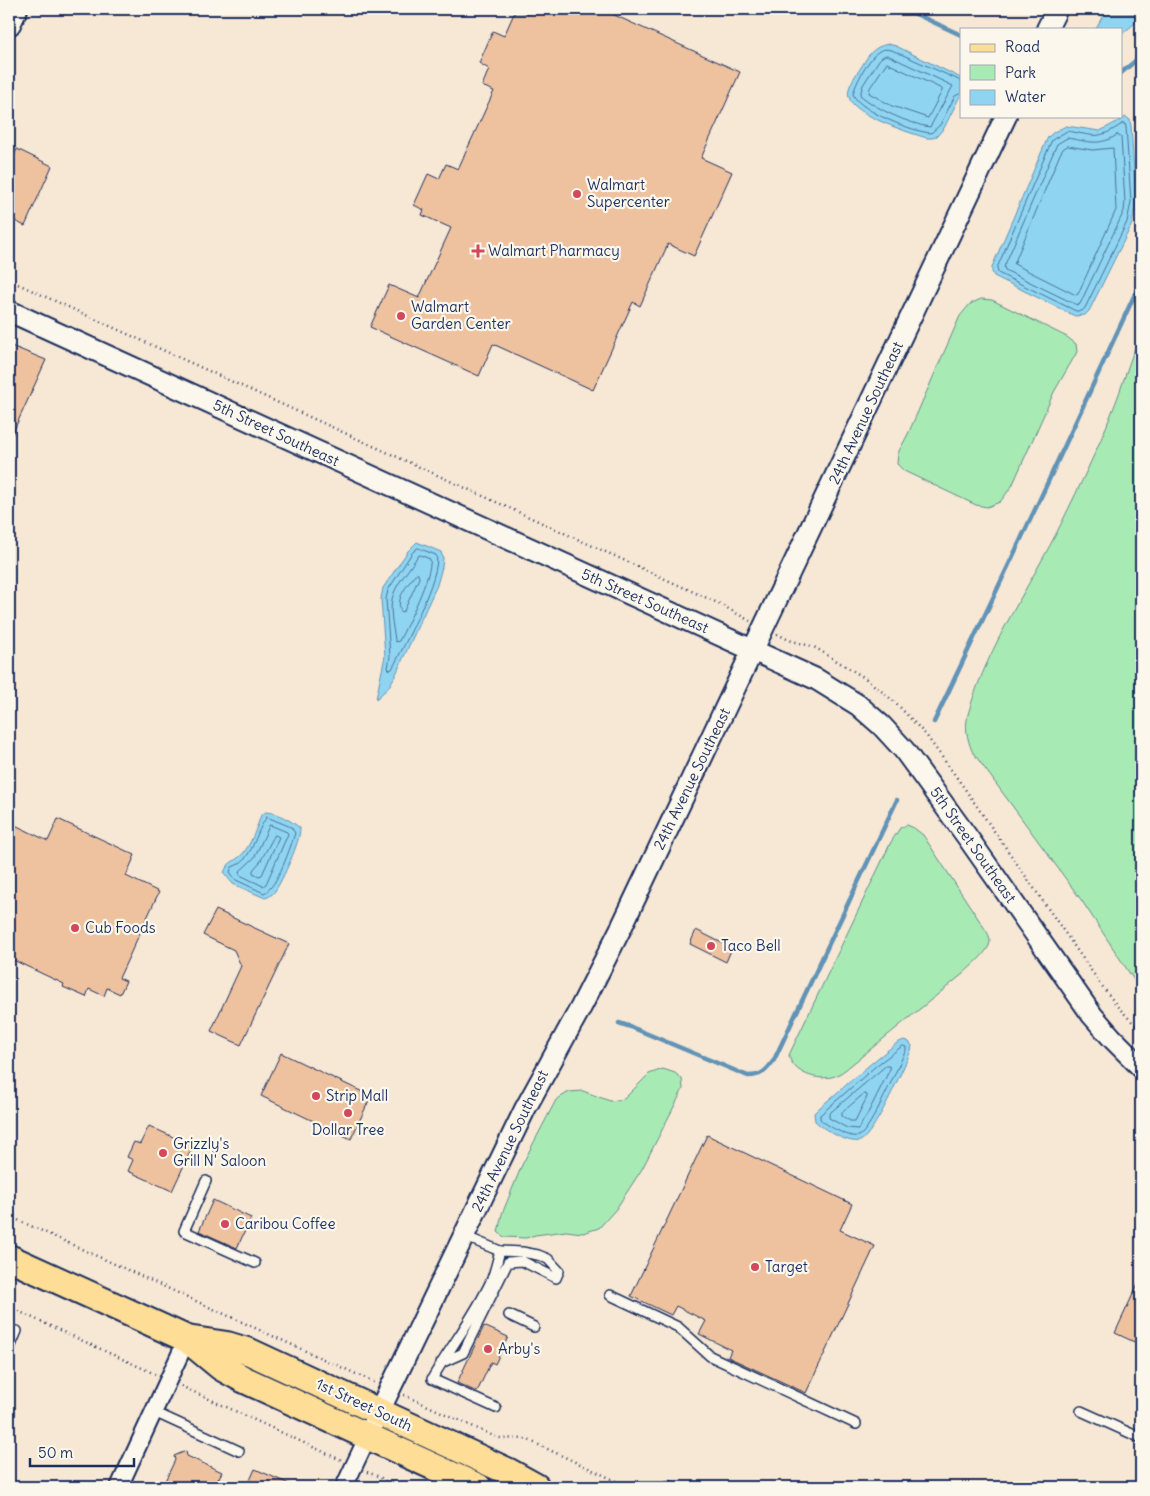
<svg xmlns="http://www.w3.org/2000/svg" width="1150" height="1496" font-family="Delius,sans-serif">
<rect width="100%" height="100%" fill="#f7e7d5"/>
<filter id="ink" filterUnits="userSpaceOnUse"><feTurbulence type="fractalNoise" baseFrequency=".02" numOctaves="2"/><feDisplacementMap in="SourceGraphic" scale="10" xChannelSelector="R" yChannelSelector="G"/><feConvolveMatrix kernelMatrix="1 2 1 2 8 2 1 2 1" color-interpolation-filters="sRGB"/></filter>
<g filter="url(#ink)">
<g fill="#a8eab4" stroke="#628c89">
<polygon points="981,299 992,300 1067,337 1076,344 1077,352 1054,392 1012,486 1000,502 987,507 976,505 904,471 897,464 898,453 908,434 960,316 970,304"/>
<path d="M1141 334V988L1134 980 1082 901 972 751C967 738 964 726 969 711 989 643 1031 585 1062 522 1080 485 1098 449 1112 412 1123 386 1129 359 1141 334Z"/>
<path d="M907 825 914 828 923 835 983 926C986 930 990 936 990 941 990 951 971 966 964 973L845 1070C842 1072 838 1075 835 1076 818 1082 792 1073 789 1055L891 842 900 828Z"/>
<polygon points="663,1069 675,1073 682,1079 683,1089 642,1169 616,1209 599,1228 583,1233 566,1231 535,1235 526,1238 504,1237 498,1232 502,1214 522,1165 556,1100 569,1092 583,1091 610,1101 624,1099 649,1074"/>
</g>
<g fill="#8fd5f1" stroke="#6193b6">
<polygon points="1106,9 1141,9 1141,18 1121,35 1121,29 1096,29"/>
<path d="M888 44 896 46 961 78V94L944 128 937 136 933 138H927C910 133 853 115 849 97 846 88 855 76 860 69 868 56 872 47 888 44Z"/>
<polygon points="1126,117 1130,120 1131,126 1136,202 1132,224 1089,311 1085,315 1075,316 994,276 992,272 992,267 1048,137 1054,132 1066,126 1100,131"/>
<polygon points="417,542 441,552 443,558 442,567 437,585 395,676 388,688 376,699 385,656 381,599 383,588 408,551"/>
<path d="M266 812C278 813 290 820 300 828 301 840 282 881 275 891 272 895 269 897 265 898L233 884 224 873C228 860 237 862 245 851 252 841 257 827 261 815Z"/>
<path d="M904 1040 909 1042 912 1046 911 1051C903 1068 874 1136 860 1141 848 1144 823 1129 815 1121L814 1113 818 1109 874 1061 897 1043Z"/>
</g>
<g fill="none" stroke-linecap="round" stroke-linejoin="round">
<g stroke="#497199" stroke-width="1">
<path d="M887 55 953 86 930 127C909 124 876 109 860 95L863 85 879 60 882 57Z"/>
<polygon points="887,63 942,89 942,91 928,118 892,106 869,93 870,88"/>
<path d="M961 81 894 51C889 49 883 48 878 52 870 57 855 84 853 94 859 111 914 132 931 133L940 125 955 96 961 93"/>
<path d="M1122 124H1125L1126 127 1131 202 1127 222 1085 308 1082 311H1076L998 273 997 268 1052 140 1067 131C1094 135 1097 141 1122 124Z"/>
<path d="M1117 135 1121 137 1125 202 1124 211 1080 304 1077 305 1005 270 1004 267 1057 144 1067 138C1087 141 1099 147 1117 135Z"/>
<polygon points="1068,146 1092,150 1113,148 1116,210 1078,294 1076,295 1014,264 1060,154 1063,149"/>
<path d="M418 548 436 555C443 572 402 650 392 669L390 670 388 668 390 656 386 599 388 590 412 553Z"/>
<path d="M420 555 430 559C433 574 407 625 399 641L396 642 395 640C393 626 388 606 394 593 399 580 410 569 417 557Z"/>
<path d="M418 574 419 578 404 611 401 612C395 598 407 586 415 575Z"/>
<path d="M267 817 291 827 295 833C291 846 277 888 264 893L236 880 230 872 232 867C254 860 254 833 267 817Z"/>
<polygon points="270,825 287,832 288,834 266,884 263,886 240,875 239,872 254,858"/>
<polygon points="275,835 279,837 262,875 259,876 253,873 253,870 260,862"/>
<path d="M903 1046 906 1047V1050C899 1064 870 1132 859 1136 850 1139 826 1125 820 1119V1115L877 1065Z"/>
<polygon points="886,1066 889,1066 890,1069 867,1115 858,1129 847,1128 829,1118 829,1114"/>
<polygon points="864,1094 867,1095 867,1097 855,1121 850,1121 842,1116 842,1113"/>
</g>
<g stroke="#6193b6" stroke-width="4.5">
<polyline points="905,9 961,35"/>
<polyline points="1121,73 1141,56"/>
<polyline points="934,722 1040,499 1141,281"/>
<path d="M619 1023 631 1027 748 1076C762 1076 767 1070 774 1060L897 800"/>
</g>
</g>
<g fill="#efc29f" stroke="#1b2f5e">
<polygon points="516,9 528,14 530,9 601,9 740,72 701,158 732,172 694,256 668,244 640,306 633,302 593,390 493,344 479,376 370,327 389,285 419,298 451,228 422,215 424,210 414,205 428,174 439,179 446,164 458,169 494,91 482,86 489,69 479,63 493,31 504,36"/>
<polygon points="17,149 52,166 25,226 9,218 9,167"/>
<polygon points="9,345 46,360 9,441"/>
<polygon points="58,819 135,855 126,876 159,892 119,978 126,981 120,994 107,988 104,996 89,989 86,997 63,987 64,984 9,958 9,822 48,841"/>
<polygon points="216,910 289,944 241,1045 211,1031 241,966 234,950 203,935"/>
<polygon points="696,930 732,948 726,962 690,944"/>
<polygon points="281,1053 371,1096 351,1139 261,1096"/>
<polygon points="149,1126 193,1146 172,1191 128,1171 133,1160 127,1157 134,1142 140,1144"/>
<polygon points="707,1135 852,1204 840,1230 875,1246 806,1393 728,1357 731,1350 699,1334 706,1321 676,1306 671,1315 631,1296"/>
<polygon points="213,1200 251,1218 237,1248 199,1231"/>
<polygon points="1141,1277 1141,1345 1115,1333"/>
<polygon points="484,1326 508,1337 495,1364 491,1362 477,1392 457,1383"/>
<polygon points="186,1451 187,1456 222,1472 214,1487 173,1487 164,1483 175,1460 174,1456"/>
<polygon points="255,1469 296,1487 247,1487"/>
</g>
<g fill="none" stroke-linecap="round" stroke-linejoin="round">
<g stroke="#1b2f5e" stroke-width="12">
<g id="service">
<polyline points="206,1181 184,1231 255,1263"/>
<polyline points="464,1236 500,1251"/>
<polyline points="610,1295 678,1327 710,1356 856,1424"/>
<polyline points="509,1315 534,1327"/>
<polyline points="9,1350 17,1331"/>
<path d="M441 1363 463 1353 508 1262 522 1261 556 1278 559 1271 548 1259 538 1255 522 1252 500 1251C497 1261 495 1272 491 1281 475 1316 451 1346 432 1379L496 1408"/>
<polyline points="1081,1411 1141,1438"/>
<polyline points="154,1412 239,1451"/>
<polyline points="669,1486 672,1487"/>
</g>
</g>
<g stroke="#1b2f5e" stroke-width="20">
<g id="minor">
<polyline points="119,1487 187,1339"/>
<polyline points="344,1487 368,1436"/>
</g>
</g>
<g stroke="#1b2f5e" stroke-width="24">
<g id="tertiary">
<polyline points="1047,29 1057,9"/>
<polyline points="9,311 816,679 858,705 882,726 904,750 968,838 1092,1015 1112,1038 1141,1067"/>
<polyline points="373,1424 525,1109 581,1007 622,926 1006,116"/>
</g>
</g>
<g stroke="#1b2f5e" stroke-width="26">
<polyline id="secondary" points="9,24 16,9"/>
</g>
<g stroke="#1b2f5e" stroke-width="30">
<g id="primary">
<polyline points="9,1258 187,1339 221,1367 243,1379 478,1487"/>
<polyline points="187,1339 227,1345 250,1352 507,1471 536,1487"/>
</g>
</g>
<g stroke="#1b2f5e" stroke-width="2.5" stroke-dasharray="1 4" stroke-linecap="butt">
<polyline points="9,280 720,604 750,621"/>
<polyline points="777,634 789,640 814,647 865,678 896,703 926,735 960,782 1102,986 1118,1007 1141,1031"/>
<polyline points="9,1216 376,1383"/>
<polyline points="9,1307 155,1374"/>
<polyline points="181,1386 341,1460"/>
<polyline points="404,1395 498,1438 526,1439 629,1487"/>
<polyline points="367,1472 380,1477 393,1487"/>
</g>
<use href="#service" stroke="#fbf7ec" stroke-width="9"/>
<use href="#minor" stroke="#fbf7ec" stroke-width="16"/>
<use href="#tertiary" stroke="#fbf7ec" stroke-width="20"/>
<use href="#secondary" stroke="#fbf7ec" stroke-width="22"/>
<use href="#primary" stroke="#fedd96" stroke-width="26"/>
</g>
</g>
<g fill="#d1495b" stroke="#fbf7ec" stroke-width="2">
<circle cx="577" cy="194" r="5"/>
<path d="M475.5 243.5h5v5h5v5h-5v5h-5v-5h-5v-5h5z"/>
<circle cx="401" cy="316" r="5"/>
<circle cx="75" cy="928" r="5"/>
<circle cx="711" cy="946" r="5"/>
<circle cx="316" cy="1096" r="5"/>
<circle cx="348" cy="1113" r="5"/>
<circle cx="163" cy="1153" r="5"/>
<circle cx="225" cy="1224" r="5"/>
<circle cx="755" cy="1267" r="5"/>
<circle cx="488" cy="1349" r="5"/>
</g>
<g text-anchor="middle" stroke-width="4.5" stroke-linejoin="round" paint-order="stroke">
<g font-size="15" fill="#1b2f5e" stroke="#fbf7ec" text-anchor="start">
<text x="587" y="190">Walmart<tspan x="587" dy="17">Supercenter</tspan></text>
<text x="488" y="256">Walmart Pharmacy</text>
<text x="411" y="312">Walmart<tspan x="411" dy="17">Garden Center</tspan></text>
<text x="85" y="933">Cub Foods</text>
<text x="721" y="951">Taco Bell</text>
<text x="326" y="1101">Strip Mall</text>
<text x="348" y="1135" text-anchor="middle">Dollar Tree</text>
<text x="173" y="1149">Grizzly's<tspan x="173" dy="17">Grill N' Saloon</tspan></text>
<text x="235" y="1229">Caribou Coffee</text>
<text x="765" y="1272">Target</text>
<text x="498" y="1354">Arby's</text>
</g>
<g font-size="15" fill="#1b2f5e" stroke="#fbf7ec">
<text transform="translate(866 413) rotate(-65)" y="5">24th Avenue Southeast</text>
<text transform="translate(276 433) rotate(25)" y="5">5th Street Southeast</text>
<text transform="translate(645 601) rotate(24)" y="5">5th Street Southeast</text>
<text transform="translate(692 779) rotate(-64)" y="5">24th Avenue Southeast</text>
<text transform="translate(973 845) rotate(55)" y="5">5th Street Southeast</text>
<text transform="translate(510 1141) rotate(-64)" y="5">24th Avenue Southeast</text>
<text transform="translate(364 1405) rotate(25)" y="5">1st Street South</text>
</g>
</g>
<rect width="1150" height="1496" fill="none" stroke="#fbf7ec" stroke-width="30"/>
<rect x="15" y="15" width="1120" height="1466" fill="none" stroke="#1b2f5e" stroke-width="2" filter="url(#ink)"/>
<rect x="960" y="28" width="162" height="90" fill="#fbf7ec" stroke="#a1a7b3"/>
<rect x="970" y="44" width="25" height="8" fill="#fedd96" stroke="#a1a7b3"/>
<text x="1005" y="52" font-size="15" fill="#1b2f5e">Road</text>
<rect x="970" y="65" width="25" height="15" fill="#a8eab4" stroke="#a1a7b3"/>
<text x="1005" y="78" font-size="15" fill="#1b2f5e">Park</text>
<rect x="970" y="90" width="25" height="15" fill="#8fd5f1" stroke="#a1a7b3"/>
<text x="1005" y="102" font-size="15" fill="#1b2f5e">Water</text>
<path d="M30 1458v8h104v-8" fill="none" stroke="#1b2f5e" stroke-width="2.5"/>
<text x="38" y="1458" font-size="15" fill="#1b2f5e" stroke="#fbf7ec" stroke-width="4" paint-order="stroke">50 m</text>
</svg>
